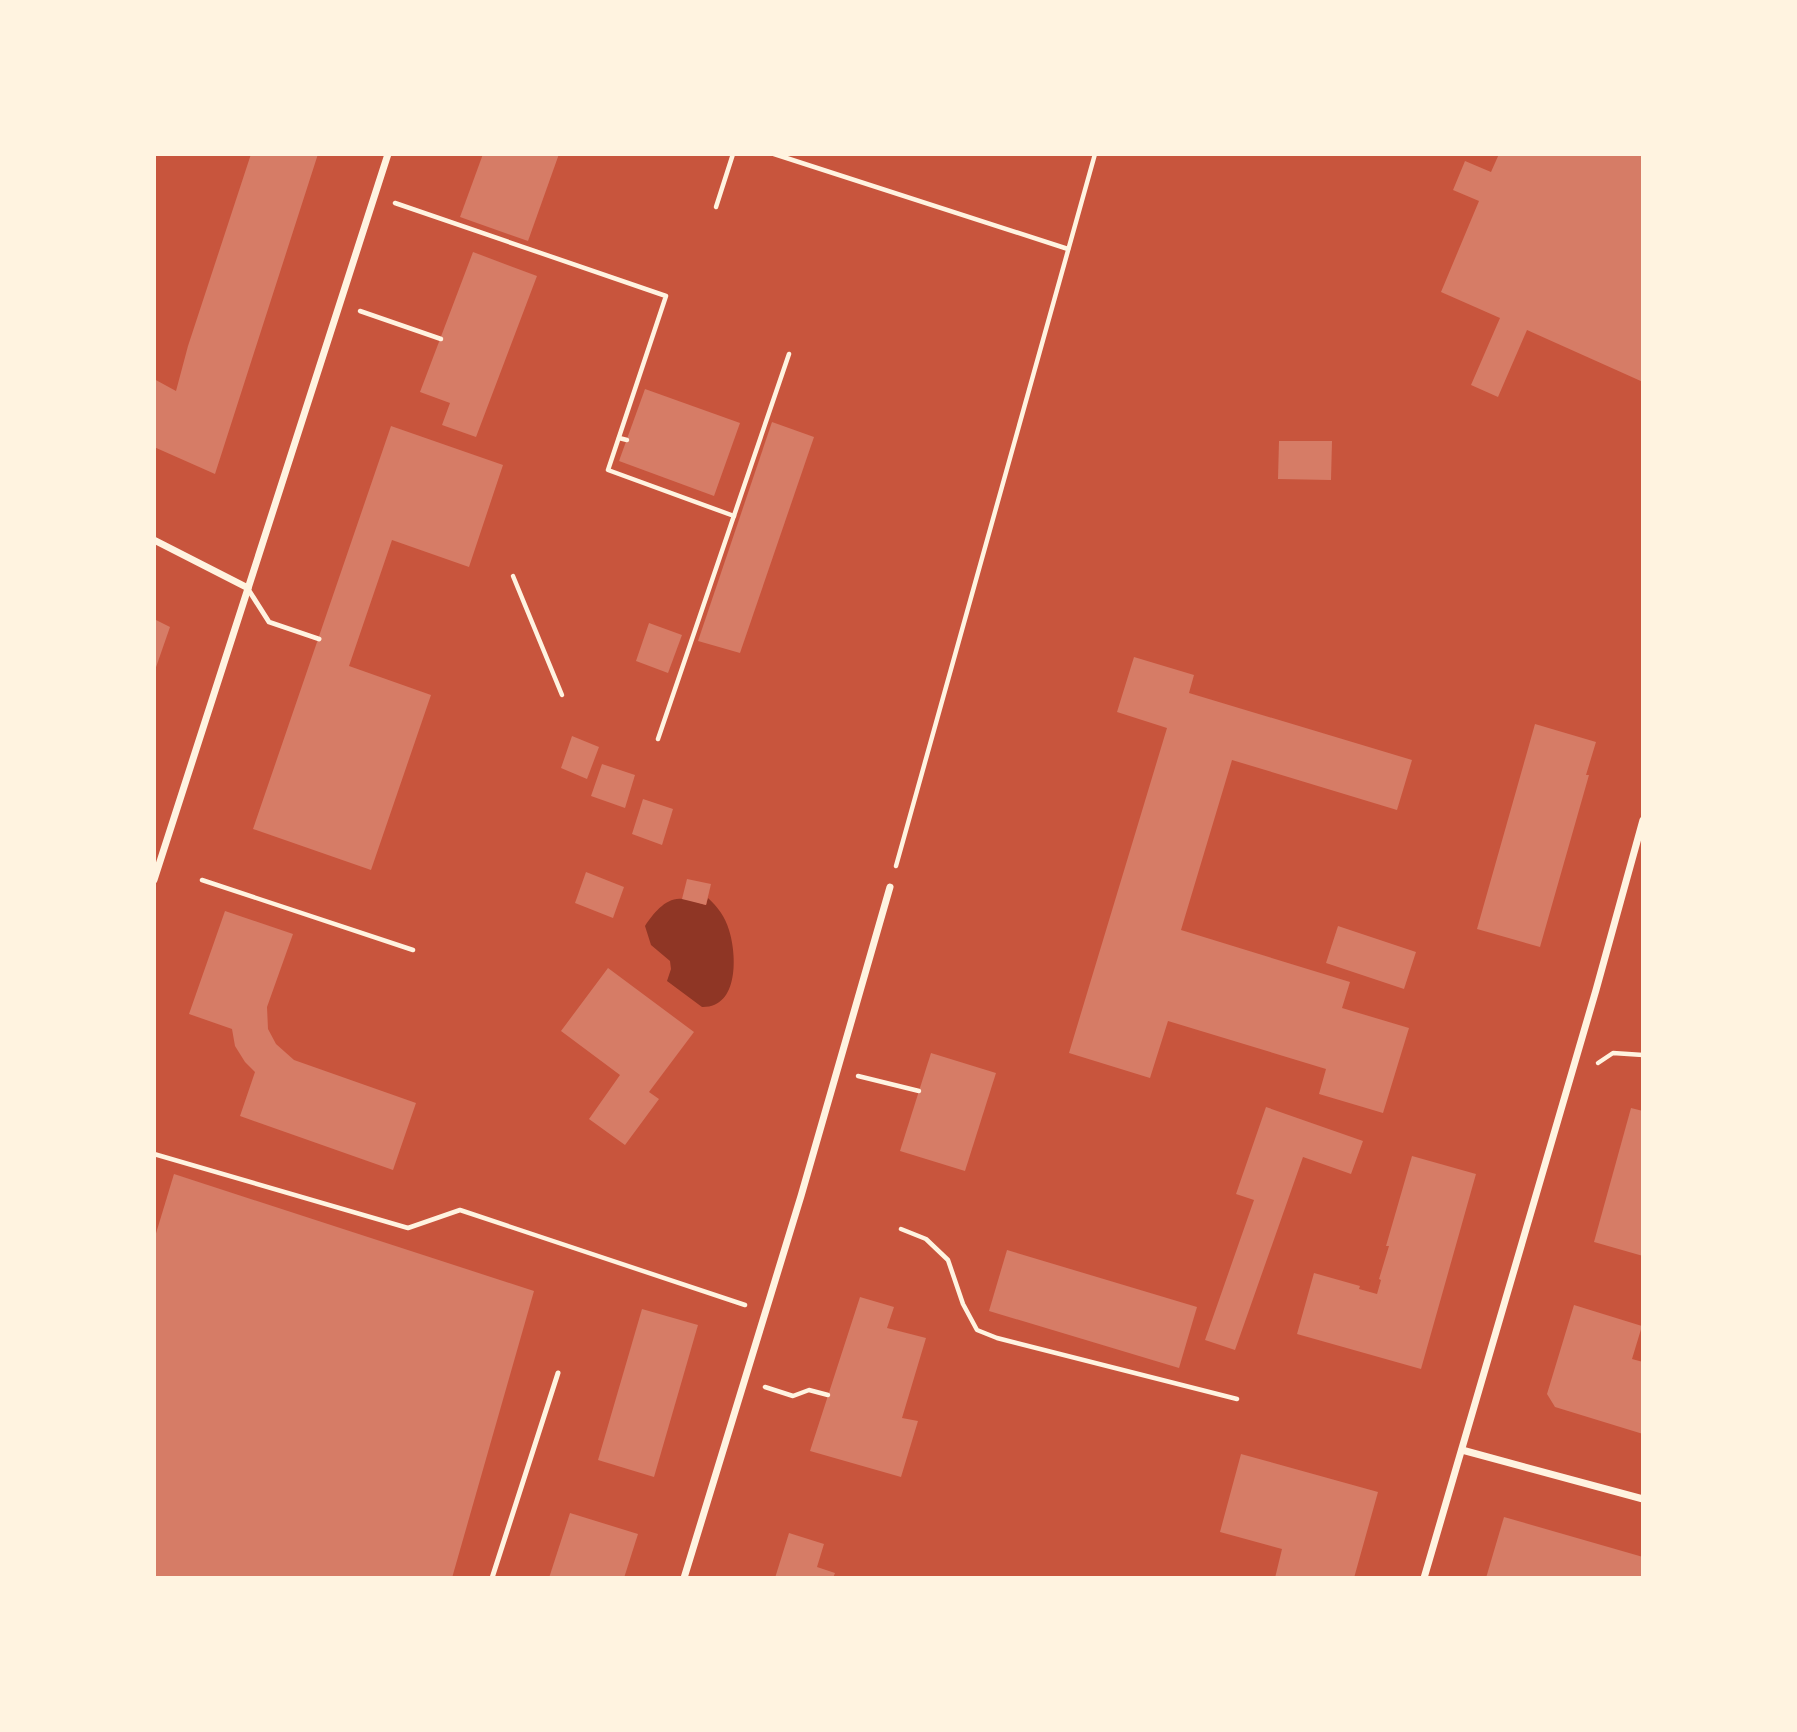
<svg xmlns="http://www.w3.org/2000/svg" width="1797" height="1732" font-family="Arial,sans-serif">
<rect width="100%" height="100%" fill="#c8553d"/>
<path fill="#8f3625" d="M708 898C718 907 725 917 729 930 737 955 739 1008 702 1007L667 981 671 969 670 961 651 945 645 926C653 914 666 897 682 899 690 899 698 903 706 905Z"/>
<g fill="#d67c66">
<polygon points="251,154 318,154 215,474 154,447 154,379 176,391 188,346"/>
<polygon points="483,154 559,154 528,241 460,217"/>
<polygon points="1499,154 1643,154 1643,382 1527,330 1498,397 1471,385 1500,318 1441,292 1479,201 1453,190 1465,161 1491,172"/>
<polygon points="473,252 537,276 476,437 442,425 450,403 420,392"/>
<polygon points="645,389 740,423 714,496 619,461"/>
<polygon points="772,422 814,437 740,653 698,641"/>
<polygon points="391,426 503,465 469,567 392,540 349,666 431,695 371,870 253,829"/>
<polygon points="1279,441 1332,441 1331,480 1278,479"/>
<polygon points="154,619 170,627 154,673"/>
<polygon points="649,623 682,635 668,673 636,661"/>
<polygon points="1134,657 1194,675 1189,693 1412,760 1397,810 1232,760 1181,930 1350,982 1342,1008 1409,1028 1383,1113 1319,1094 1326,1069 1168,1021 1150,1078 1069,1053 1167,728 1117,712"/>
<polygon points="1535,724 1596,742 1586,775 1589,775 1540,947 1477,929"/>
<polygon points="572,736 599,747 587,779 561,768"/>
<polygon points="602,764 635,775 625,808 591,796"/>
<polygon points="643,799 673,809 662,845 632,834"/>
<polygon points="586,872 624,887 613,918 575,903"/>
<polygon points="687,879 711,884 706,905 682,899"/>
<polygon points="225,911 293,934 267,1007 268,1029 276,1044 294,1060 416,1103 393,1170 240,1116 255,1072 245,1062 235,1046 232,1029 189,1014"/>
<polygon points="1338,926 1416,952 1404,989 1326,963"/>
<polygon points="608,968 694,1032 649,1092 659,1099 625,1145 589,1119 620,1075 561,1031"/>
<polygon points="931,1053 996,1073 965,1171 900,1151"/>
<polygon points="1266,1107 1363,1141 1351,1174 1303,1157 1235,1350 1205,1340 1254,1200 1236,1194"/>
<polygon points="1631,1108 1643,1111 1643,1256 1594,1242"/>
<polygon points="1412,1156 1476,1174 1421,1369 1297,1334 1314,1273 1360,1286 1359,1289 1377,1294 1381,1280 1379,1279 1389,1246 1386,1246"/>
<polygon points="174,1174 534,1291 452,1578 154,1578 154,1240"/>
<polygon points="1007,1250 1197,1307 1179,1368 989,1311"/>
<polygon points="860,1297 894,1307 887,1328 926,1338 902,1418 918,1421 901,1477 810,1451"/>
<polygon points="1574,1305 1642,1326 1632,1359 1643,1362 1643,1434 1555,1407 1547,1394"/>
<polygon points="642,1309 698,1325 654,1477 598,1460"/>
<polygon points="1241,1454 1378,1492 1354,1578 1275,1578 1282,1549 1220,1532"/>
<polygon points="570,1513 638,1534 624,1578 549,1578"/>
<polygon points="1504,1517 1643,1557 1643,1578 1486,1578"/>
<polygon points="789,1533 824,1544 817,1567 835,1573 833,1578 775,1578"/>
</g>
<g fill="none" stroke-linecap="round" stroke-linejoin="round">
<g stroke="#fff3e0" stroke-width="4.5">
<polyline points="774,154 1068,249"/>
<polyline points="395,203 666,296 608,470 734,516"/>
<polyline points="716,207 733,154"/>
<polyline points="360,311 441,339"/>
<polyline points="619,438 627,440"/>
<polyline points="513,576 562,695"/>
<polyline points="658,739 789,354"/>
<polyline points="896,866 1095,154"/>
<polyline points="202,880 413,950"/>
<polyline points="1598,1063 1613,1053 1643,1055"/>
<polyline points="858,1076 919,1091"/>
<polyline points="154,1154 408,1228 460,1210 745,1305"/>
<polyline points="901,1229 926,1239 948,1260 963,1304 977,1330 997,1338 1237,1399"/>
<polyline points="765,1387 793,1396 809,1390 828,1395"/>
</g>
<g stroke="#fff3e0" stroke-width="5">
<polyline points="248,589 269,622 319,639"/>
<polyline points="492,1578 558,1373"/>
</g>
<g stroke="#fff3e0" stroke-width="7">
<polyline points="154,540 248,588"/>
<polyline points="154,880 388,154"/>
<polyline points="1462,1450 1643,1499"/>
<polyline points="684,1578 801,1196 890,887"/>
<polyline points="1424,1578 1596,990 1643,820"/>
</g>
</g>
<rect width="1797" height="1732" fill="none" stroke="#fff3e0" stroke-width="312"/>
</svg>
